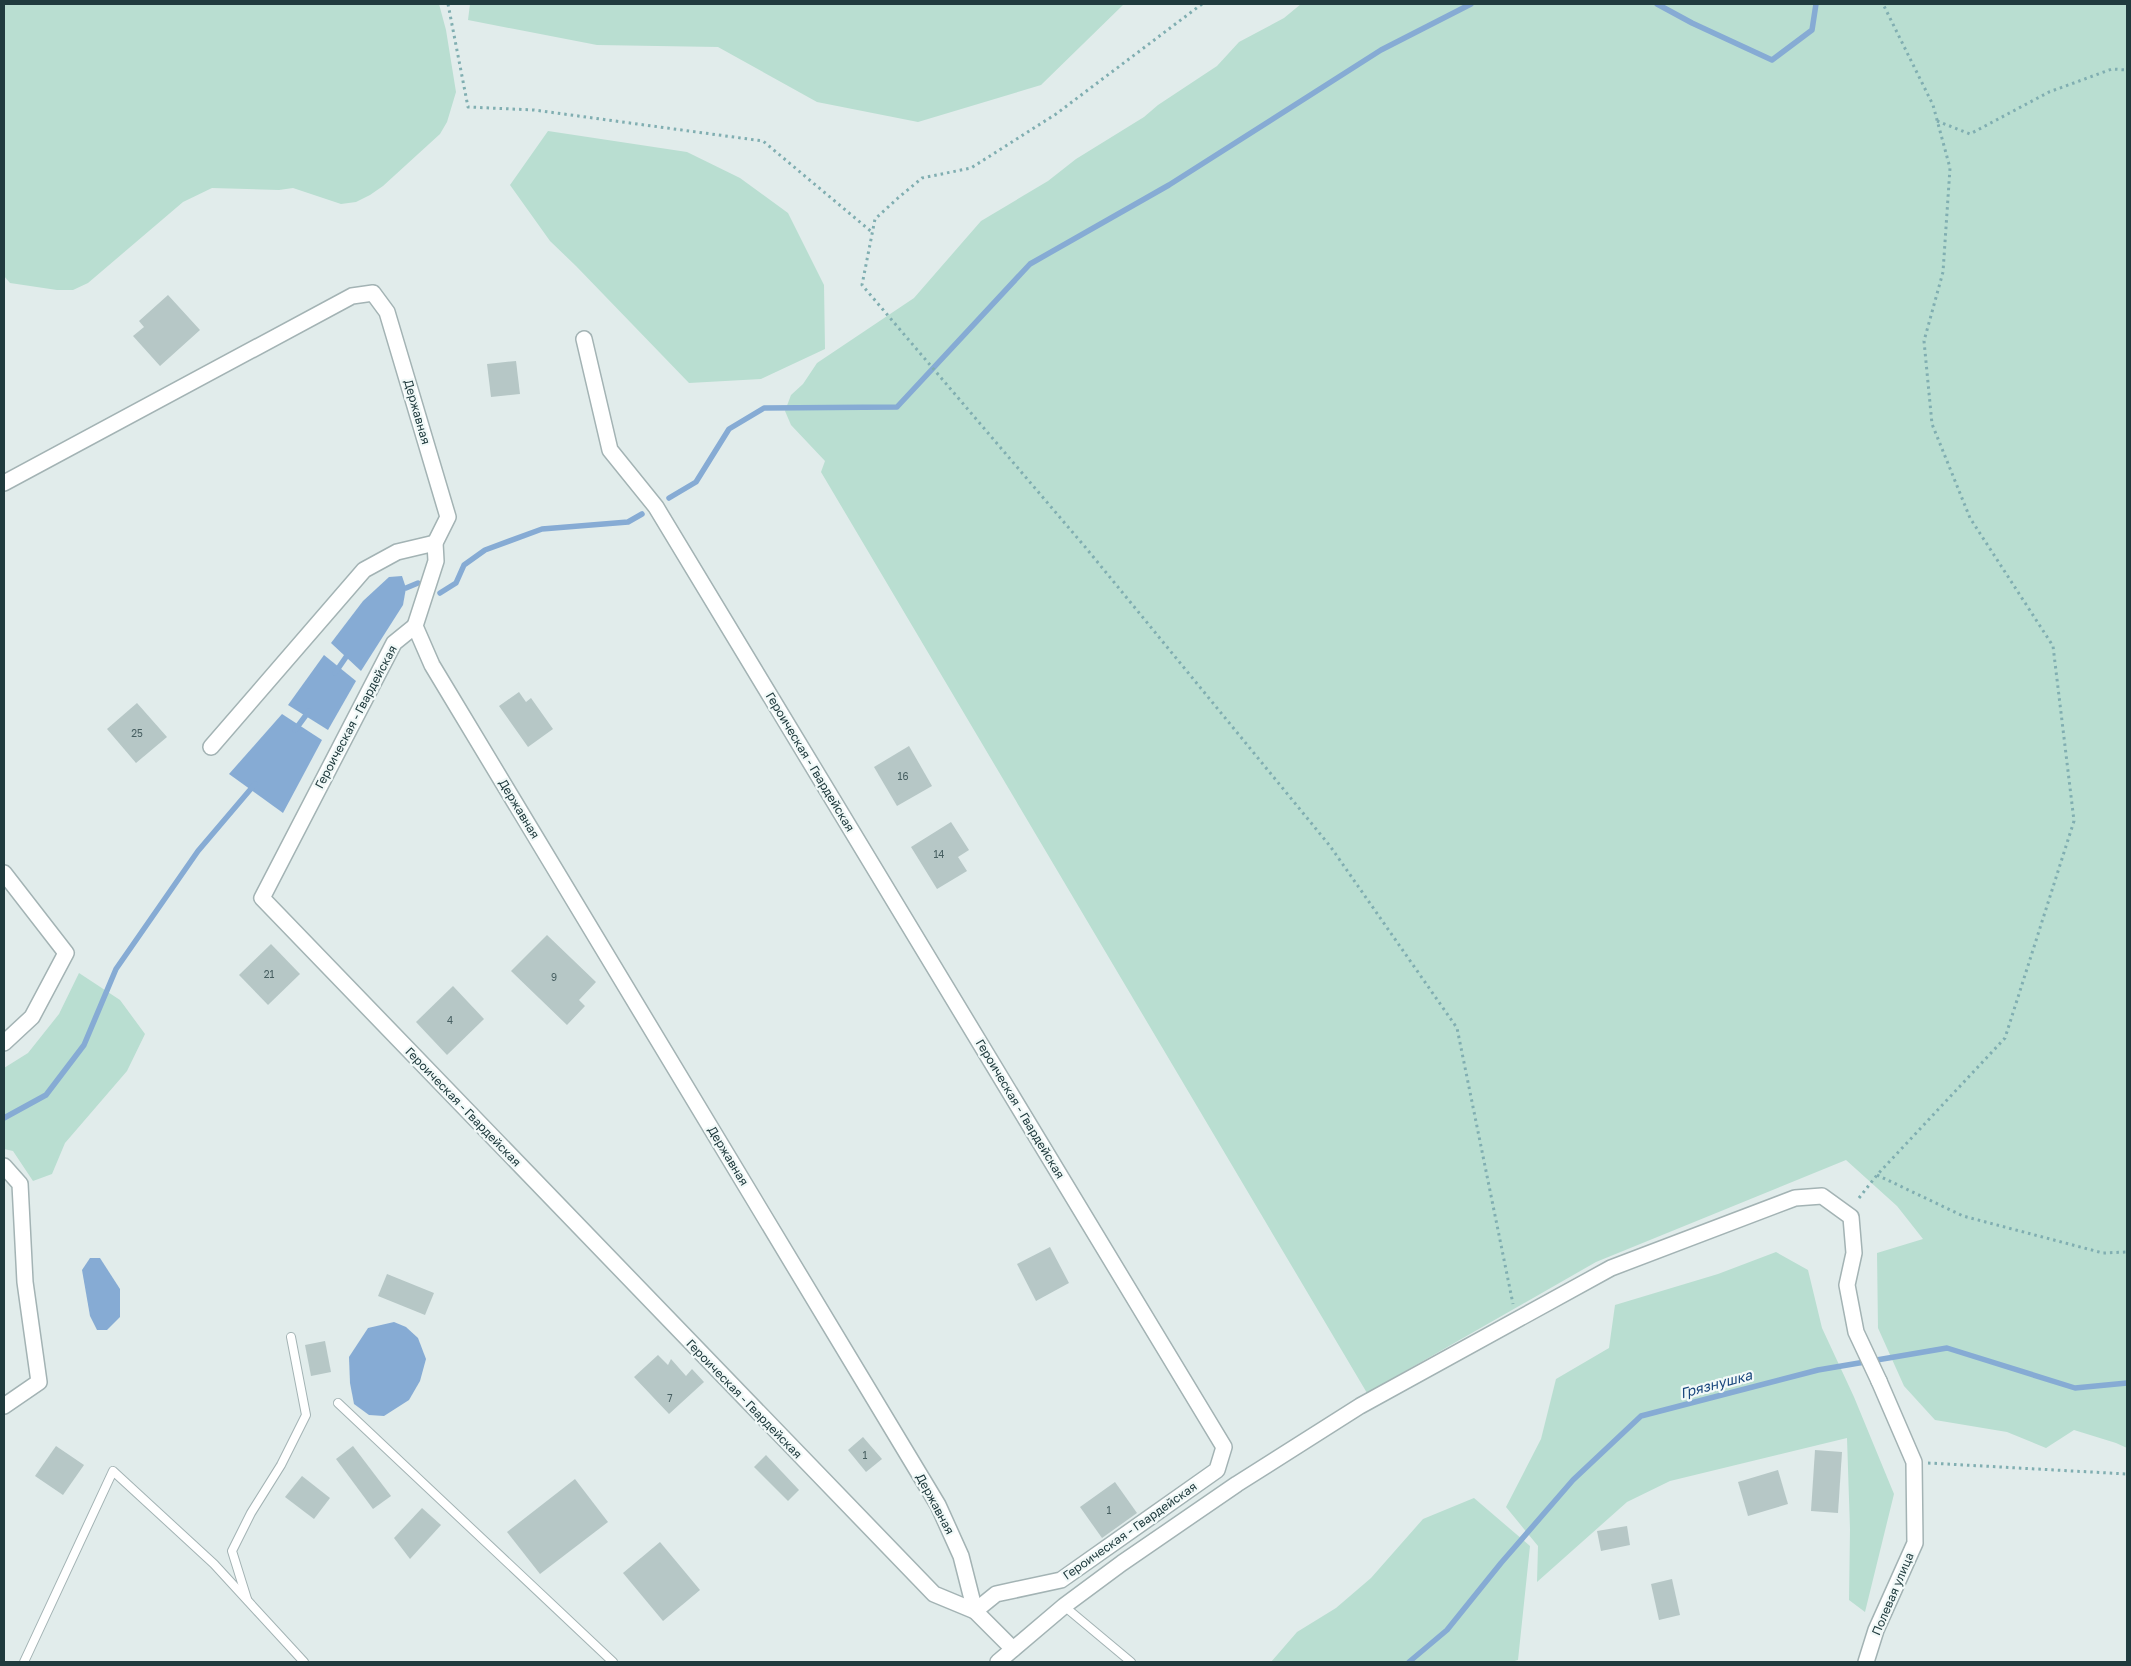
<svg xmlns="http://www.w3.org/2000/svg" width="2131" height="1666" font-family="'Golos Text',sans-serif">
<rect width="100%" height="100%" fill="#e1eceb"/>
<g fill="#b9ded1">
<polygon points="4,4 439,4 446,30 456,92 447,122 440,134 383,186 370,195 356,202 341,204 293,188 279,190 212,188 183,202 88,283 73,290 57,290 10,283 4,276"/>
<polygon points="470,4 1124,4 1041,85 918,122 817,102 718,47 597,45 468,20"/>
<polygon points="1301,4 2127,4 2127,1448 2116,1443 2074,1430 2046,1448 2007,1432 1935,1420 1904,1386 1878,1328 1877,1253 1923,1239 1897,1206 1846,1160 1596,1262 1367,1393 821,472 825,461 791,425 785,411 791,395 803,384 817,363 914,298 981,221 1048,181 1076,159 1144,117 1158,105 1217,66 1239,42 1284,18"/>
<polygon points="548,131 687,152 740,178 788,213 824,285 825,349 761,379 689,383 576,266 550,241 510,185"/>
<polygon points="79,973 120,1000 145,1034 127,1071 65,1143 52,1174 33,1181 13,1151 4,1149 4,1068 28,1053 59,1014"/>
<polygon points="1776,1252 1808,1270 1822,1328 1854,1397 1894,1494 1865,1612 1849,1600 1850,1529 1847,1438 1670,1481 1627,1502 1537,1582 1538,1546 1506,1507 1541,1439 1556,1379 1609,1348 1615,1305 1718,1274"/>
<polygon points="1474,1498 1530,1546 1518,1660 1511,1662 1271,1662 1297,1632 1336,1608 1371,1578 1423,1519"/>
</g>
<g fill="#86abd4">
<polygon points="402,576 406,588 403,605 361,671 331,643 363,601 389,577"/>
<polygon points="324,655 356,681 328,730 288,705"/>
<polygon points="282,714 322,740 283,813 229,774"/>
<polygon points="90,1258 100,1258 120,1289 120,1317 107,1330 97,1330 90,1316 82,1270"/>
<polygon points="394,1322 406,1327 418,1338 426,1359 420,1381 409,1400 384,1416 369,1415 354,1404 350,1383 349,1357 368,1328"/>
</g>
<g fill="none" stroke-linecap="round" stroke-linejoin="round">
<g stroke="#86abd4" stroke-width="5.5">
<polyline points="1657,4 1692,23 1772,60 1812,30 1816,4"/>
<polyline points="669,498 696,482 729,429 764,408 897,407 1030,264 1169,185 1381,50 1471,4"/>
<polyline points="406,588 418,583"/>
<polyline points="440,593 456,583 464,565 485,550 542,529 628,522 642,514"/>
<polyline points="335,673 346,657"/>
<polyline points="295,730 309,711"/>
<polyline points="4,1118 46,1095 84,1045 116,969 198,851 255,784"/>
<polyline points="1409,1662 1447,1630 1501,1563 1573,1480 1641,1416 1818,1370 1947,1348 2075,1388 2127,1383"/>
</g>
</g>
<g fill="#b6c7c6">
<polygon points="168,295 200,330 160,366 133,336 144,327 139,321"/>
<polygon points="516,361 520,394 491,397 487,364"/>
<polygon points="519,692 526,702 531,698 553,729 528,747 499,706"/>
<polygon points="137,703 167,737 136,763 107,729"/>
<polygon points="909,746 932,786 897,806 874,767"/>
<polygon points="951,822 969,850 958,857 967,871 937,889 911,847"/>
<polygon points="547,935 596,982 579,1000 585,1006 567,1025 511,971"/>
<polygon points="271,944 300,974 268,1005 239,975"/>
<polygon points="453,986 484,1019 447,1055 416,1022"/>
<polygon points="1050,1247 1069,1283 1036,1301 1017,1264"/>
<polygon points="387,1274 434,1293 425,1315 378,1296"/>
<polygon points="325,1341 331,1372 311,1376 305,1345"/>
<polygon points="658,1355 668,1365 671,1359 686,1376 692,1369 704,1382 669,1414 634,1377"/>
<polygon points="863,1437 882,1459 866,1472 848,1450"/>
<polygon points="56,1446 84,1465 63,1495 35,1476"/>
<polygon points="353,1446 391,1496 373,1509 336,1459"/>
<polygon points="1815,1450 1842,1452 1838,1513 1811,1511"/>
<polygon points="766,1455 799,1490 788,1501 754,1467"/>
<polygon points="1778,1470 1788,1504 1748,1516 1738,1482"/>
<polygon points="302,1476 330,1498 314,1519 285,1497"/>
<polygon points="575,1479 608,1522 540,1574 507,1532"/>
<polygon points="1115,1482 1137,1513 1102,1538 1080,1507"/>
<polygon points="422,1508 441,1525 410,1559 394,1538"/>
<polygon points="1627,1526 1630,1545 1601,1551 1597,1531"/>
<polygon points="660,1542 700,1590 663,1621 623,1573"/>
<polygon points="1672,1579 1680,1615 1659,1620 1651,1584"/>
</g>
<g fill="none" stroke-linecap="round" stroke-linejoin="round">
<g stroke="#a3b3b4" stroke-width="10">
<g id="service">
<polyline points="338,1403 613,1662"/>
<polyline points="247,1599 232,1551 251,1513 281,1465 306,1415 291,1337"/>
<polyline points="1064,1606 1131,1662"/>
<polyline points="24,1662 113,1471 214,1564 304,1662"/>
</g>
</g>
<g stroke="#a3b3b4" stroke-width="18">
<g id="minor">
<polyline points="4,483 352,296 373,293 387,312 448,517 435,543 436,561 415,626 432,665 938,1505 961,1556 975,1611 1013,1649"/>
<polyline points="415,626 394,643 262,898 934,1594 975,1611 996,1594 1061,1580 1217,1470 1224,1447 656,507 610,450 584,339"/>
<polyline points="211,747 364,570 397,552 435,543"/>
<polyline points="4,873 66,953 32,1017 4,1043"/>
<polyline points="4,1166 20,1184 25,1282 39,1382 4,1406"/>
<polyline points="998,1662 1064,1606 1122,1563 1237,1484 1360,1406 1611,1268 1795,1198 1822,1196 1851,1217 1854,1253 1847,1285 1856,1332 1879,1381"/>
</g>
</g>
<g stroke="#a3b3b4" stroke-width="18">
<polyline id="tertiary" points="1866,1662 1876,1630 1915,1543 1914,1462 1879,1381"/>
</g>
<g stroke="#80aeb1" stroke-width="3" stroke-dasharray="2.5 4" stroke-linecap="butt">
<polyline points="448,4 468,107 534,110 763,141 873,233"/>
<polyline points="1202,4 1056,114 971,168 922,178 898,198 875,219 862,285 1086,548 1330,846 1457,1028 1513,1304"/>
<polyline points="1937,121 1970,134 2049,92 2112,69 2127,70"/>
<polyline points="1877,1175 1963,1216 2103,1253 2127,1252"/>
<polyline points="1859,1198 1877,1175 2005,1038 2074,821 2053,646 1970,518 1932,424 1924,341 1943,272 1950,168 1933,105 1883,4"/>
<polyline points="1928,1463 2127,1474"/>
</g>
<use href="#service" stroke="#fff" stroke-width="8"/>
<use href="#minor" stroke="#fff" stroke-width="15"/>
<use href="#tertiary" stroke="#fff" stroke-width="15"/>
</g>
<g text-anchor="middle" stroke-width="4.5" stroke-linejoin="round" paint-order="stroke">
<g font-size="10" fill="#465e60">
<text x="137" y="737">25</text>
<text x="903" y="780">16</text>
<text x="939" y="858">14</text>
<text x="269" y="978">21</text>
<text x="554" y="981">9</text>
<text x="450" y="1024">4</text>
<text x="670" y="1402">7</text>
<text x="865" y="1459">1</text>
<text x="1109" y="1514">1</text>
</g>
<g font-size="12" fill="#203b3e" stroke="#f1f9f8">
<text transform="translate(417 412) rotate(74)" y="4">Державная</text>
<text transform="translate(356 717) rotate(-62)" y="4">Героическая - Гвардейская</text>
<text transform="translate(810 762) rotate(59)" y="4">Героическая - Гвардейская</text>
<text transform="translate(519 809) rotate(59)" y="4">Державная</text>
<text transform="translate(463 1107) rotate(46)" y="4">Героическая - Гвардейская</text>
<text transform="translate(1020 1109) rotate(59)" y="4">Героическая - Гвардейская</text>
<text transform="translate(728 1156) rotate(59)" y="4">Державная</text>
<text transform="translate(744 1399) rotate(46)" y="4">Героическая - Гвардейская</text>
<text transform="translate(935 1504) rotate(62)" y="4">Державная</text>
<text transform="translate(1130 1531) rotate(-35)" y="4">Героическая - Гвардейская</text>
<text transform="translate(1893 1594) rotate(-67)" y="4">Полевая улица</text>
</g>
<g font-size="14" font-style="italic" fill="#18467c" stroke="#f1f9f8">
<text transform="translate(1716 1384) rotate(-15)" y="5">Грязнушка</text>
</g>
</g>
<rect width="2131" height="1666" fill="none" stroke="#203b3e" stroke-width="10"/>
</svg>
